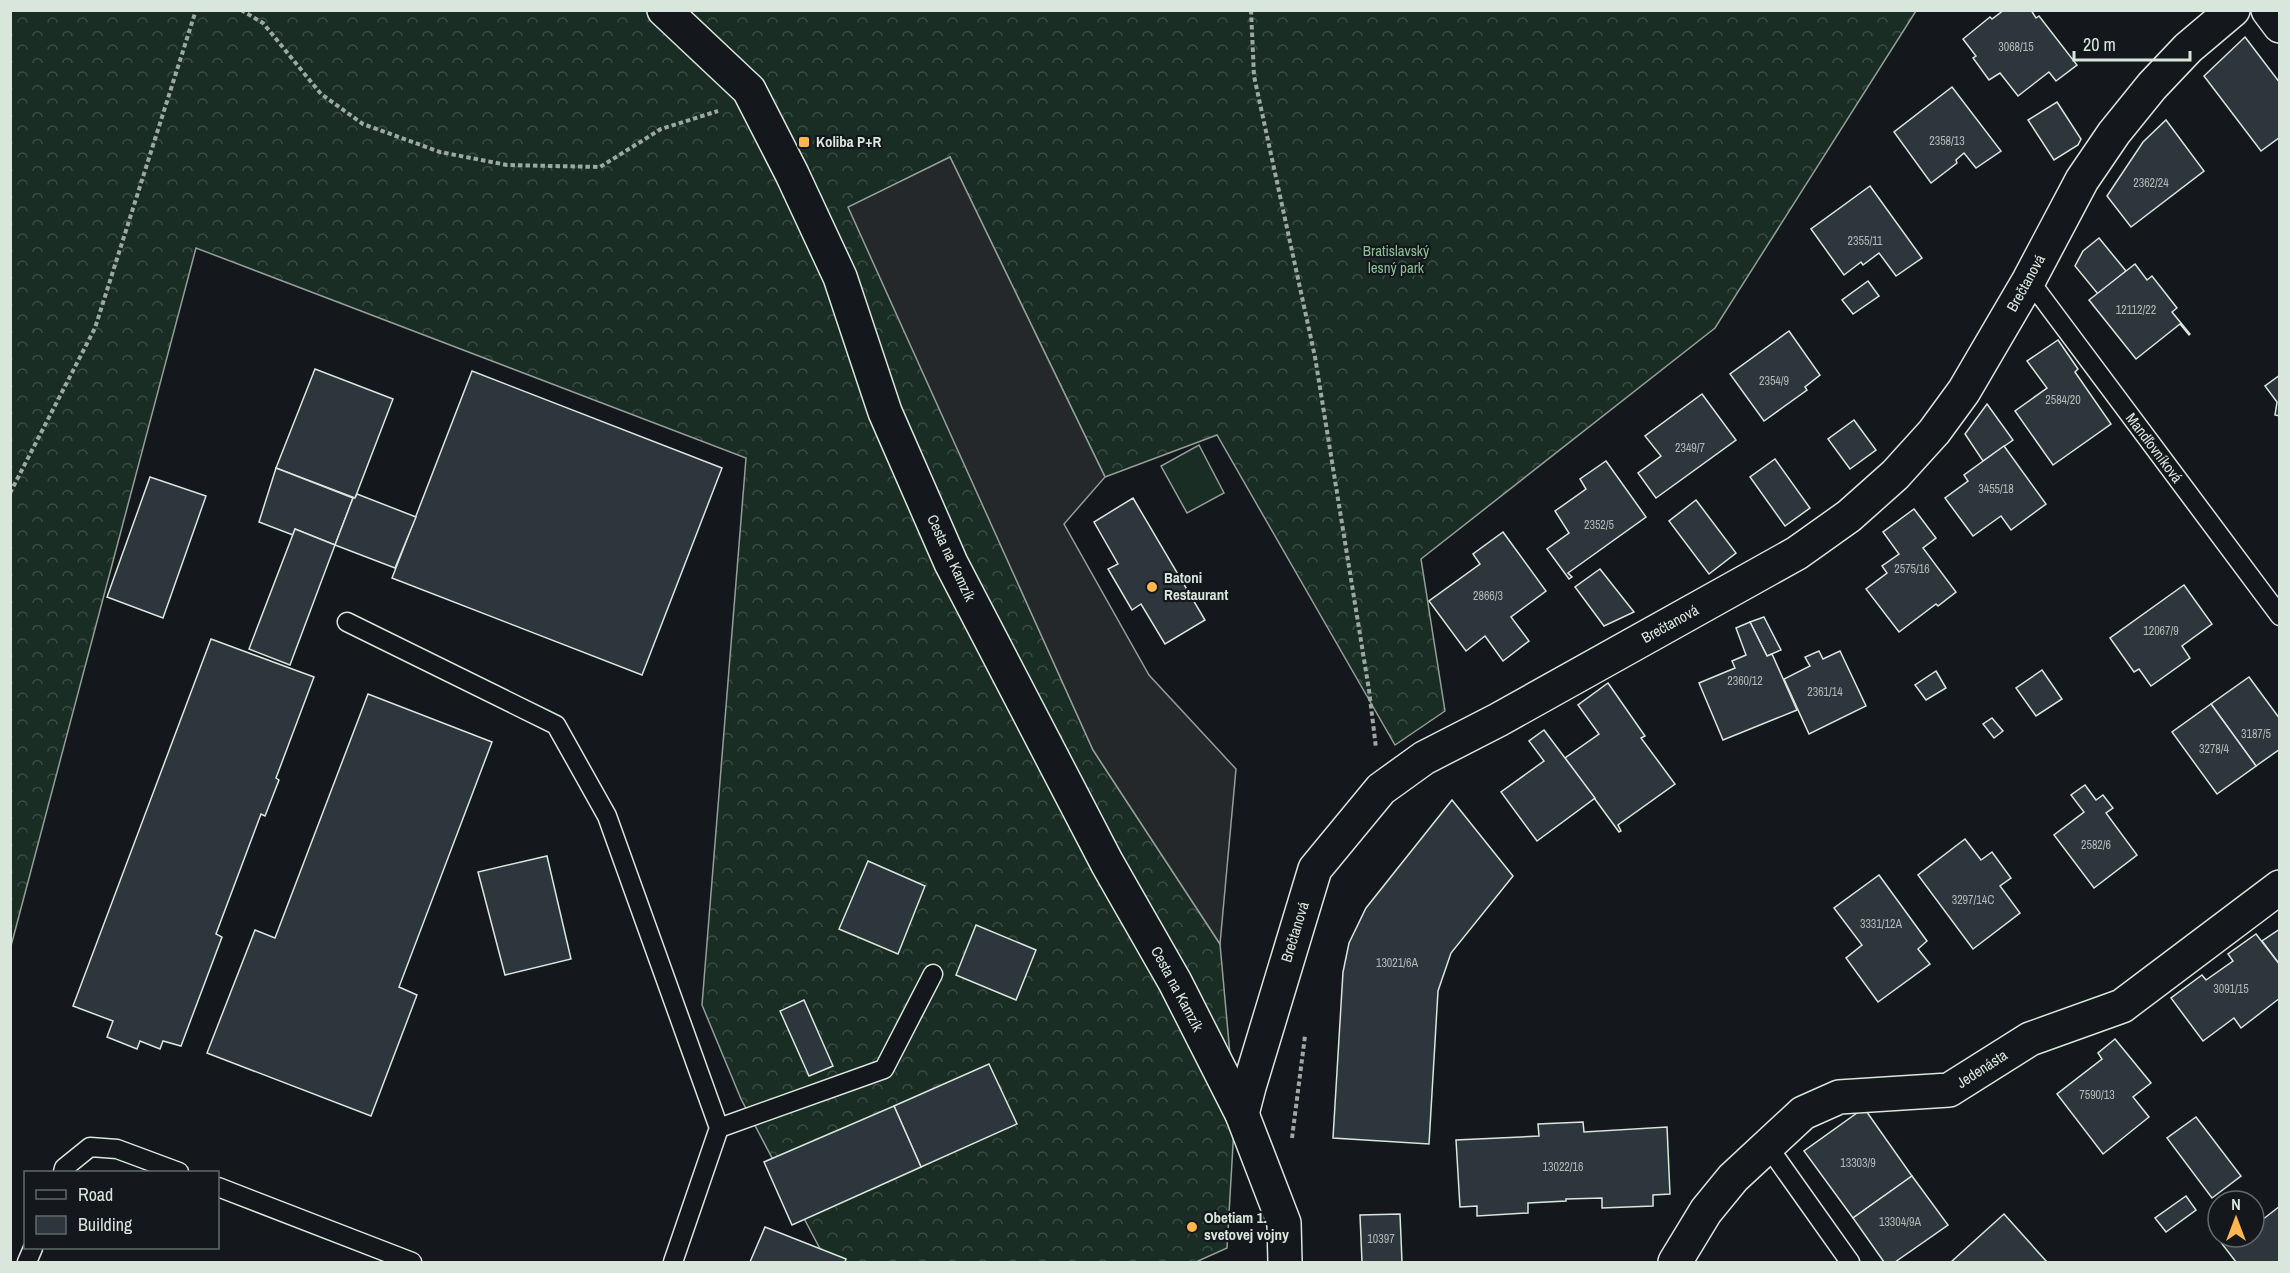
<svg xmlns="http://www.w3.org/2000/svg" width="2290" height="1273" font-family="'Archivo Narrow',sans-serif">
<defs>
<pattern id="forest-crowns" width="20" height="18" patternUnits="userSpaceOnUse" patternTransform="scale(1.5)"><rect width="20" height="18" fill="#1a2d24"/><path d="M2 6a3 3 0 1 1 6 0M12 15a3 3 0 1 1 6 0" fill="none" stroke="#3b4b43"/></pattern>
</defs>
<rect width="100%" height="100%" fill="#14181c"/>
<polygon fill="url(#forest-crowns)" stroke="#939e99" stroke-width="1.5" points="11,11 1916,11 1715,328 1421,559 1445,711 1395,745 1217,435 1105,477 950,157 849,207 1093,750 1220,944 1235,1110 1227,1248 1196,1262 827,1262 741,1099 702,1005 746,458 196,248 11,946"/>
<polygon fill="#1a2d24" stroke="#939e99" stroke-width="1.5" points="1199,445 1224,493 1187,513 1161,466"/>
<polygon fill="#24282b" stroke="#939e99" stroke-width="1.5" points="950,157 1105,477 1064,524 1149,675 1236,769 1220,944 1093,750 848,207"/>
<g fill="#2c363c" stroke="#d8e6dc" stroke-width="1.5">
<polygon points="2004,10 2031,10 2036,18 2039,16 2077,65 2056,81 2049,72 2018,96 2000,73 1989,80 1973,58 1976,56 1963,39 1990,17 1992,19"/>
<polygon points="2245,37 2280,83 2280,137 2261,151 2204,76"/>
<polygon points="1952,87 2001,151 1976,168 1964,153 1956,160 1957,163 1931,183 1894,132"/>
<polygon points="2057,102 2081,139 2078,145 2054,160 2028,120"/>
<polygon points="2166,120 2204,171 2131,227 2107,196 2143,142"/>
<polygon points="1870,186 1922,258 1896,276 1879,253 1863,265 1861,262 1844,275 1811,229"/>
<polygon points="2099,238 2126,271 2098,294 2075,266 2083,251"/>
<polygon points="2135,264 2147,280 2152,276 2177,308 2172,312 2190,334 2189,335 2180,324 2136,359 2089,300"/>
<polygon points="1868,281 1879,296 1853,314 1842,300"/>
<polygon points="1789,331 1820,375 1805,387 1807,390 1764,421 1730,374"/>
<polygon points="2058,340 2078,369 2075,372 2111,424 2053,465 2015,411 2047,388 2027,361"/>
<polygon points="315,369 393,399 355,498 276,468"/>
<polygon points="472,371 722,468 642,675 392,578"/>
<polygon points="2280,375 2280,416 2275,415 2277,402 2265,386"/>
<polygon points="1702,394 1736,440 1656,498 1638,473 1661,456 1645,436"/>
<polygon points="1987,404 2013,440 1983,461 1965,434"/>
<polygon points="1854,420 1876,450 1850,469 1828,439"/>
<polygon points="2004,446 2046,504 2011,530 2001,516 1973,536 1945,498 1968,481 1964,475"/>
<polygon points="1775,459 1810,508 1785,526 1750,477"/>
<polygon points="1606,461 1646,517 1568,573 1572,577 1569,579 1547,549 1569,533 1555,511 1586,489 1580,479"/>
<polygon points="276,468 353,498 335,545 295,529 293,535 259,522"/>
<polygon points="150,477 206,496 163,618 107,597"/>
<polygon points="357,494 416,517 395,568 335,545 353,498 355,498"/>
<polygon points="1133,498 1205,620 1165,644 1141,604 1132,610 1108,569 1118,564 1094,522"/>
<polygon points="1696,500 1736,553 1709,574 1669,521"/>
<polygon points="1914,509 1936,538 1923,548 1956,592 1938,606 1936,604 1899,632 1866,589 1887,573 1882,566 1899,554 1883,532"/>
<polygon points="295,529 335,545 290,665 249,649"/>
<polygon points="1503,532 1546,591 1511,617 1529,641 1503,661 1485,636 1466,651 1429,601 1480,564 1473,554"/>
<polygon points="1600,569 1634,612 1604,626 1575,587"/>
<polygon points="2184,585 2212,624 2182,646 2190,658 2151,686 2139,669 2134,672 2110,638"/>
<polygon points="1764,617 1781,650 1767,656 1750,622"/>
<polygon points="1750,622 1767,656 1772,654 1797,710 1723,740 1699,683 1735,668 1732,661 1746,655 1736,628"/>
<polygon points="211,639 314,677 276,778 279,780 265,816 261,814 216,934 222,937 181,1046 163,1041 160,1049 140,1041 137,1049 107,1037 113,1021 73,1006"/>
<polygon points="1819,651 1823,659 1840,651 1866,706 1809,734 1784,679 1810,666 1805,657"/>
<polygon points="2042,670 2062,699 2036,716 2016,688"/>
<polygon points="1936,671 1946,688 1926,700 1915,685"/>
<polygon points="2249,677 2280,719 2280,749 2256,766 2211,704"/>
<polygon points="1608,683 1645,736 1641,738 1675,784 1618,825 1621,831 1619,832 1565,758 1599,734 1578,705"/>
<polygon points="368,694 492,742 399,987 417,995 371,1116 207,1053 255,930 275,938"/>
<polygon points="2211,704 2256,766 2217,794 2172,732"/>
<polygon points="1992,718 2003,731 1994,738 1983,724"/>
<polygon points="1544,730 1595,798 1537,841 1501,792 1544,761 1529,741"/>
<polygon points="2085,785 2096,800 2103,795 2113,808 2106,813 2137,855 2094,888 2054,835 2084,812 2071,795"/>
<polygon points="1452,800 1513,876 1451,953 1438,991 1429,1144 1333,1138 1343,972 1349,943 1366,908"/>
<polygon points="1965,839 1981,860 1992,852 2011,878 2000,886 2020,913 1973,949 1918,875"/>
<polygon points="547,856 571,959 505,975 478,872"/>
<polygon points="868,861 925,886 898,954 839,929"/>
<polygon points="1879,875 1927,941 1918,949 1930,964 1878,1002 1846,958 1862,945 1834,908"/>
<polygon points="976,925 1036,950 1016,1000 956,975"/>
<polygon points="2280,929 2280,965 2262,941"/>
<polygon points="2256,934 2280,965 2280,998 2241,1028 2234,1018 2203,1041 2171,998 2202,975 2206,980 2233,961 2228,954"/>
<polygon points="804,1000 833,1066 809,1076 780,1011"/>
<polygon points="2115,1039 2151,1083 2133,1097 2149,1117 2103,1154 2057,1094 2102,1059 2098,1053"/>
<polygon points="989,1064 1017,1124 921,1167 894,1106"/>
<polygon points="894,1106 921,1167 792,1225 764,1162"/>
<polygon points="1864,1108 1912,1176 1853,1218 1804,1151"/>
<polygon points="2196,1117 2241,1176 2212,1198 2167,1138"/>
<polygon points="1583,1122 1584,1132 1667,1127 1670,1194 1653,1195 1653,1206 1602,1208 1602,1198 1566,1199 1566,1201 1528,1203 1528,1213 1477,1216 1477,1206 1460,1207 1456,1140 1539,1136 1538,1124"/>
<polygon points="1912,1176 1948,1225 1895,1262 1884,1262 1853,1218"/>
<polygon points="2186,1196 2196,1210 2166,1232 2155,1218"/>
<polygon points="2280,1206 2280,1262 2236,1262 2219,1240 2223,1237 2254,1237 2254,1212 2255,1211 2262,1220"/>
<polygon points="1400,1214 1402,1262 1362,1262 1360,1215"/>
<polygon points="2004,1214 2047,1262 1951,1262"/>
<polygon points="765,1227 846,1259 845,1262 750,1262"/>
</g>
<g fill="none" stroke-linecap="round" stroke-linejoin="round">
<g stroke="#d8e6dc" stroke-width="21">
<g id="lane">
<polyline points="2029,280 2280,616"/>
<polyline points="347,622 556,725 607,816 719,1128 673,1262"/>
<polyline points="719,1128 884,1069 933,974"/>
<polyline points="1767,1145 1850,1262"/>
<polyline points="63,1172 64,1168 90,1147 117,1149 179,1172"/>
<polyline points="218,1187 412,1262"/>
<polyline points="27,1262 33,1248"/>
</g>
</g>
<g stroke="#d8e6dc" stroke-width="36">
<g id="street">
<polyline points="664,10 749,90 792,174 840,277 885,412 951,563 1107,863 1175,982 1242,1114 1284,1223 1285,1262"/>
<polyline points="2268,10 2280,26"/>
<polyline points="1242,1114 1249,1087 1315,869 1381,789 1424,758 1498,720 1797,553 1849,516 1895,475 1934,432 1964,391 2029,280 2082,180 2114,133 2152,86 2188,48 2233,10"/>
<polyline points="1675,1262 1706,1211 1733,1178 1803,1113 1839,1097 1949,1090 2030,1039 2122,1006 2280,887"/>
</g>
</g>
<g stroke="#9da8a2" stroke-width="4" stroke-dasharray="4.5 3" stroke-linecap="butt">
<polyline points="241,10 263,23 321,94 363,124 440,152 507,165 600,167 661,129 718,111"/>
<polyline points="1251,10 1254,76 1315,357 1369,690 1376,748"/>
<polyline points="10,493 95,328 196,10"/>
<polyline points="1292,1138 1305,1036"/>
</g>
<use href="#lane" stroke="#14181c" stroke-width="18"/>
<use href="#street" stroke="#14181c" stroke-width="33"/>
</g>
<g fill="#ffb74d" stroke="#14181c" stroke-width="2">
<rect x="798" y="136" width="12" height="12" rx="3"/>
<circle cx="1152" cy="587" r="6"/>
<circle cx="1192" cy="1227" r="6"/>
</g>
<g text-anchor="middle" stroke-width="4.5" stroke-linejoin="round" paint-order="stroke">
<g font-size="12" fill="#adbab4">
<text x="2016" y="51">3068/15</text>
<text x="1947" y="145">2358/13</text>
<text x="2151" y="187">2362/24</text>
<text x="1865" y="245">2355/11</text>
<text x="2136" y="314">12112/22</text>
<text x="1774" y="385">2354/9</text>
<text x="2063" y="404">2584/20</text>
<text x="1690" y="452">2349/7</text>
<text x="1996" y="493">3455/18</text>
<text x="1599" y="529">2352/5</text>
<text x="1912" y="573">2575/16</text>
<text x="1488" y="600">2866/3</text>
<text x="2161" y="635">12067/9</text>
<text x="1745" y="685">2360/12</text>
<text x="1825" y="696">2361/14</text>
<text x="2256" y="738">3187/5</text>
<text x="2214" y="753">3278/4</text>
<text x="2096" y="849">2582/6</text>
<text x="1973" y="904">3297/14C</text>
<text x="1881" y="928">3331/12A</text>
<text x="1397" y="967">13021/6A</text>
<text x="2231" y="993">3091/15</text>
<text x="2097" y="1099">7590/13</text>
<text x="1858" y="1167">13303/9</text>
<text x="1563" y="1171">13022/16</text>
<text x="1900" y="1226">13304/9A</text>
<text x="1381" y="1243">10397</text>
</g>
<g font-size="15" font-weight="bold" fill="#d8e6dc" stroke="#14181c" text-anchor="start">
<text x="816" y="147">Koliba P+R</text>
<text x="1164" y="583">Batoni<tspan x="1164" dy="17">Restaurant</tspan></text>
<text x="1204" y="1223">Obetiam 1.<tspan x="1204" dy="17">svetovej vojny</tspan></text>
</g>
<g font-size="15" fill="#8ac095" stroke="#14181c">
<text x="1396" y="256">Bratislavský<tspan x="1396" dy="17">lesný park</tspan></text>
</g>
<g font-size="15" fill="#d8e6dc" stroke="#14181c">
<text transform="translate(2026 283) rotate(-61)" y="5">Brečtanová</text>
<text transform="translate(2154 448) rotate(53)" y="5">Mandľovníková</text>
<text transform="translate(951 558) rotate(65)" y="5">Cesta na Kamzík</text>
<text transform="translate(1670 624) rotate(-29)" y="5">Brečtanová</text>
<text transform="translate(1295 932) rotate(-73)" y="5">Brečtanová</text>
<text transform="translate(1177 989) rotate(62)" y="5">Cesta na Kamzík</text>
<text transform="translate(1982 1069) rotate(-33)" y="5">Jedenásta</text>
</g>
</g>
<rect width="2290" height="1273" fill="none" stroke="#d8e6dc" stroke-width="24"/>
<rect x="24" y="1171" width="195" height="78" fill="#14181c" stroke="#626a69" stroke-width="1.5"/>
<rect x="36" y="1190" width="30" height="9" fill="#14181c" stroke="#626a69" stroke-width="1.5"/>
<text x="78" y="1201" font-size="18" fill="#d8e6dc">Road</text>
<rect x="36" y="1216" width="30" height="18" fill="#2c363c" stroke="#626a69" stroke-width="1.5"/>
<text x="78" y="1231" font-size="18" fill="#d8e6dc">Building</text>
<g transform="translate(2236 1219)"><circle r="28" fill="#14181c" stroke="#626a69" stroke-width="1.5"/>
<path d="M0-4.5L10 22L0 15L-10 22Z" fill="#ffb74d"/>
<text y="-9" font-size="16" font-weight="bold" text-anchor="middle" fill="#d8e6dc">N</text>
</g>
<path d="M2074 51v9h116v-9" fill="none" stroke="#d8e6dc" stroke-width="3"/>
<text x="2083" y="51" font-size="18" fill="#d8e6dc" stroke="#14181c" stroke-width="4.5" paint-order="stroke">20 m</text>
</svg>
